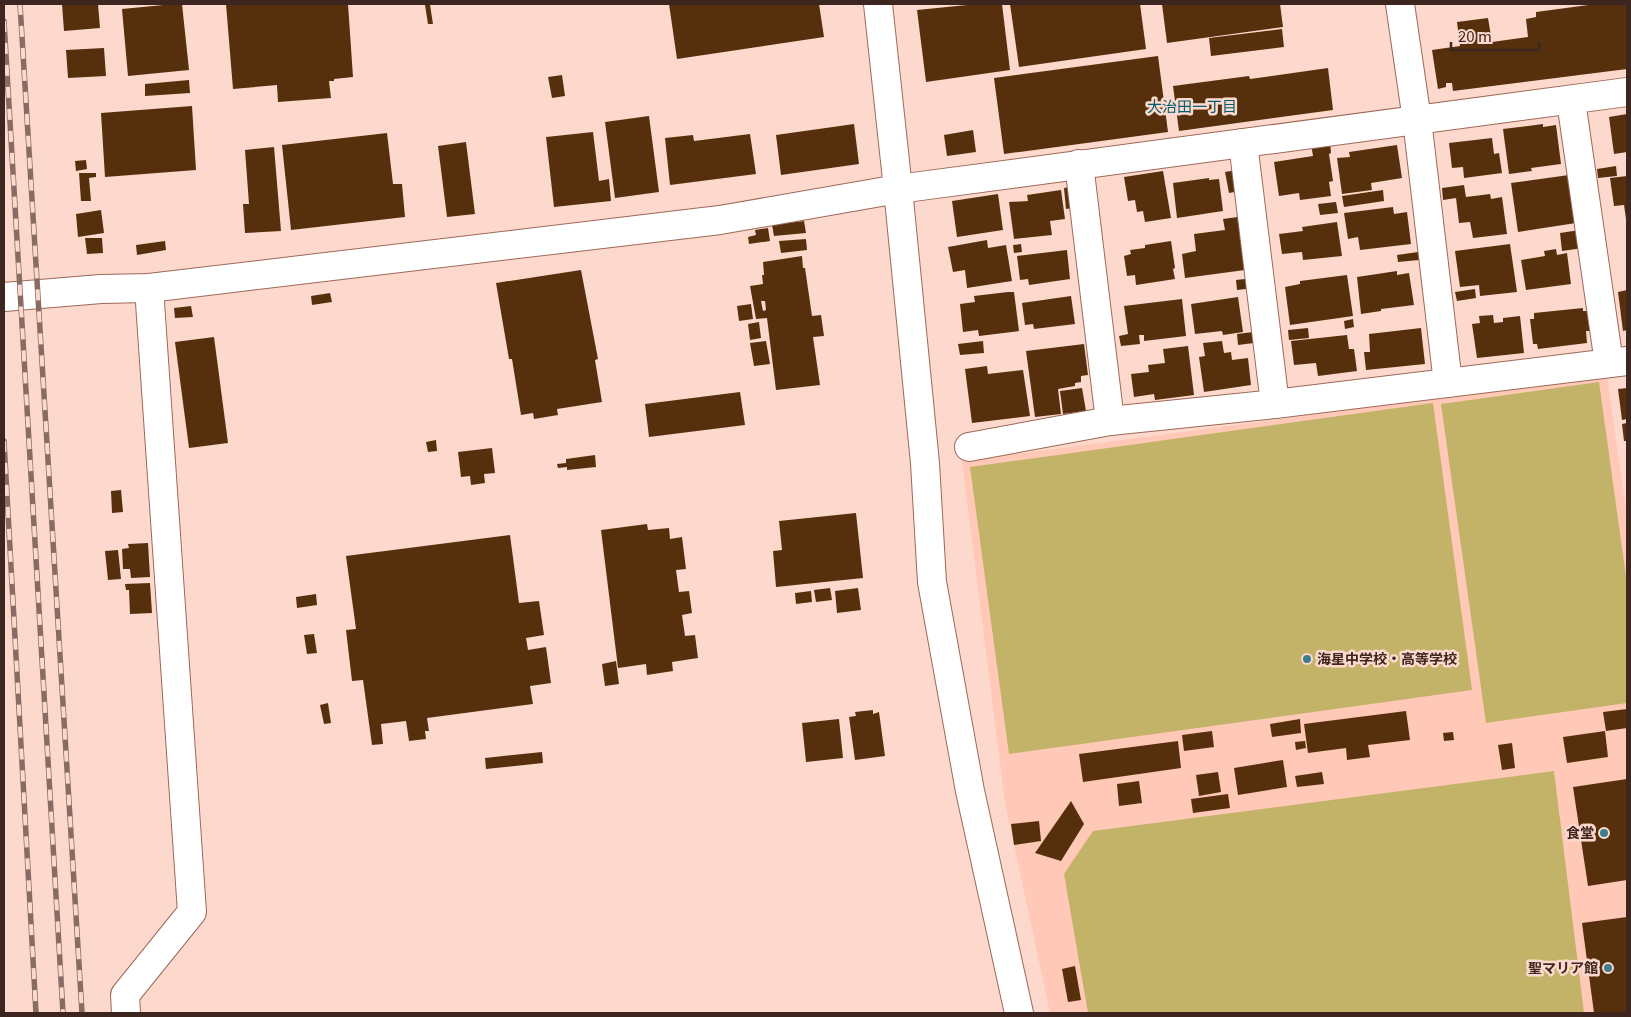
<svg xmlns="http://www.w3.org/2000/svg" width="1631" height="1017" font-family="Georgia,'Noto Sans JP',serif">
<rect width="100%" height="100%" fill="#fdd9cd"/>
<polygon fill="#ffc8b7" points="1607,376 1627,516 1627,1013 1050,1013 1005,803 962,461"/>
<g fill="#c3b368">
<polygon points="1599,382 1627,584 1627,703 1486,723 1441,404"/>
<polygon points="1433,403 1472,690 1009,754 970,467"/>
<polygon points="1554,771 1584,1013 1088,1013 1064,874 1093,831"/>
</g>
<g fill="#56300d" fill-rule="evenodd">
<polygon points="62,4 98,4 100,28 64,31"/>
<polygon points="174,4 182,4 189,70 128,76 122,9"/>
<polygon points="226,4 348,4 353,77 334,79 334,81 329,81 331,98 278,102 277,85 233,89"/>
<polygon points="669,4 819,4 824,37 677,59"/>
<polygon points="977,4 1002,4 1010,70 926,82 917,10"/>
<polygon points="1010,4 1140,4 1146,49 1019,67"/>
<polygon points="1162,4 1280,4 1283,27 1167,43"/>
<polygon points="1596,4 1627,4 1627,69 1453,91 1452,83 1446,83 1446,87 1438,89 1432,50 1460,46 1457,22 1488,18 1492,42 1528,37 1526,19 1536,17 1536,12"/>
<polygon points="425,5 430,5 433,24 428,24"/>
<polygon points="1282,29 1284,47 1211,56 1209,38"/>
<polygon points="104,48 106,76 68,78 66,50"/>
<polygon points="1158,56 1168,132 1004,154 994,78"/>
<polygon points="1328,68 1333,110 1179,131 1173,86 1249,76 1250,79"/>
<polygon points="562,75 565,96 552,98 548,77"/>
<polygon points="189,80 190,93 145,96 145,84"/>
<polygon points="192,106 196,170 105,177 101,113"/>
<polygon points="1627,114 1627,152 1614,154 1609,117"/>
<polygon points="649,116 659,192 615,198 605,122"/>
<polygon points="854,124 859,164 781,175 776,135"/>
<polygon points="1543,124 1543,127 1556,125 1561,164 1531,168 1532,171 1509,174 1503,129"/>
<polygon points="973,130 976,152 947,156 944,135"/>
<polygon points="593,132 599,181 609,179 611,201 554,207 546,137"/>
<polygon points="387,133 393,184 402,184 405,217 291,230 282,145"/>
<polygon points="750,134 756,174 670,185 665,138 693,135 694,141"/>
<polygon points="1492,138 1494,154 1499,153 1502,173 1464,178 1463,167 1452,168 1449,143"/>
<polygon points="1330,141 1331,153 1329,154 1333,181 1329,182 1331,196 1300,200 1299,193 1279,196 1274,162 1313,156 1311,144"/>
<polygon points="466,142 475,214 447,217 438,146"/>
<polygon points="1397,145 1402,178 1371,183 1372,190 1342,194 1337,158 1350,157 1349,152"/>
<polygon points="274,147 281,231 245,233 243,204 249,204 245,150"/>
<polygon points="86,160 87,169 76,171 75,161"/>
<polygon points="1616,166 1617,176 1598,178 1597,169"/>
<polygon points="1237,170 1240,191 1229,193 1225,172"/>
<polygon points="1163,171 1171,218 1145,222 1143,211 1137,212 1135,200 1128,201 1124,177"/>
<polygon points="79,173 96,173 96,177 89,178 91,201 81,201"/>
<polygon points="1569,175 1576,223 1518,232 1511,183"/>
<polygon points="1627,176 1627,219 1626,219 1624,205 1614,206 1610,178"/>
<polygon points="1209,178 1209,180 1219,179 1223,211 1177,218 1173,183"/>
<polygon points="1464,185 1466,197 1490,194 1491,199 1502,197 1507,234 1473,238 1470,222 1459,223 1456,198 1443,200 1442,188"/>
<polygon points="1075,186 1078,207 1066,209 1064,188"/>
<polygon points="1061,190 1065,219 1050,221 1052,235 1014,239 1009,202 1028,201 1027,195"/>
<polygon points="1383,190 1384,201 1344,207 1342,196"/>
<polygon points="998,194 1003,230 957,237 952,201"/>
<polygon points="1336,202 1338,213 1320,215 1318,204"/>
<polygon points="1393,207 1394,214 1407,212 1411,244 1360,250 1358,237 1348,239 1344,213"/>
<polygon points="101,210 104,233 78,237 76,214"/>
<polygon points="1245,216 1245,270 1185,278 1182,254 1196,251 1194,234 1225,230 1223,219"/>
<polygon points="804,221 806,233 774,236 772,225"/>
<polygon points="1337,222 1342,256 1303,260 1302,252 1282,254 1279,234 1303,231 1302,227"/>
<polygon points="768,228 770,241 749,244 748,237 756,235 755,230"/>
<polygon points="1580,230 1583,248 1562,251 1560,233"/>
<polygon points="85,238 102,238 103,253 87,254"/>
<polygon points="806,239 807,250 781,253 779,241"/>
<polygon points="987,240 988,248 1006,245 1012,281 967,288 965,270 953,272 948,247"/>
<polygon points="165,241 166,250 137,255 136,245"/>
<polygon points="1171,241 1175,268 1173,269 1175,279 1136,285 1135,275 1127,276 1124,256 1131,254 1130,250 1145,248 1145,245"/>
<polygon points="1021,244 1022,252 1014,253 1013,245"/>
<polygon points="1510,244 1517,292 1480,296 1479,285 1460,287 1455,251"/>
<polygon points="1556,249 1557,255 1567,253 1571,284 1526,290 1521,260 1545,256 1544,251"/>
<polygon points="1067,250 1070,279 1029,285 1028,279 1020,280 1017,256"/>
<polygon points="1418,252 1419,260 1398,262 1397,255"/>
<path d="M802 256 803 268H805L812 316 821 315 824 336 813 337 820 385 776 390 767 318 756 319 750 286 763 284 762 275H764L763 262ZM761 301H765L766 310 763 311Z"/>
<polygon points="581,270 598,359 595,360 602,402 557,409 558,415 534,419 533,413 521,415 512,359 509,359 496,283"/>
<polygon points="1397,271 1397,275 1409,273 1414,305 1381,309 1381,311 1361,314 1357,277"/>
<polygon points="1347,275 1353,316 1290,325 1285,287 1300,284 1300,281"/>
<polygon points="1253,278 1255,288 1237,290 1236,280"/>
<polygon points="1475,289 1476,298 1457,301 1455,292"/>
<polygon points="1627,290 1627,330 1623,331 1618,292"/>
<polygon points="1008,292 1014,292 1019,331 979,336 978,330 963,332 960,304 975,302 974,296"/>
<polygon points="330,293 332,302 312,305 311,296"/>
<polygon points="1071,296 1075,324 1034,329 1033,324 1025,325 1022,303"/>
<polygon points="1238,297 1243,332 1223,335 1222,331 1195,334 1191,304"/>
<polygon points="1182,299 1186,336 1144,341 1144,335 1139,335 1140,344 1121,346 1119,336 1128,334 1124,306"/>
<polygon points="751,304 753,319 739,321 737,306"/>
<polygon points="191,306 193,317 175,318 174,308"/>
<polygon points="1583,308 1583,311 1587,311 1590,331 1586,331 1587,343 1538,349 1537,344 1533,344 1530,319 1534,319 1534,313"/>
<polygon points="1493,315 1494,323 1503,322 1503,318 1520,316 1524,353 1477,358 1472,324 1480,323 1479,316"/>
<polygon points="1353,319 1354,327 1345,329 1344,321"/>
<polygon points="759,322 761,338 750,340 748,324"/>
<polygon points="1308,328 1309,338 1289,340 1288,330"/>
<polygon points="1421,328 1425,364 1366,370 1364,352 1370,352 1369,334"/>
<polygon points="1261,331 1262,342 1238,345 1237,334"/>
<polygon points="1347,335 1349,349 1354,349 1357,371 1318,376 1316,363 1294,365 1291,341"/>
<polygon points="214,337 228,443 189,448 175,342"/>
<polygon points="766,341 770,364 754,366 750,343"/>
<polygon points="983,341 984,353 960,355 958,344"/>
<polygon points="1222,341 1224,353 1231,352 1232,360 1248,358 1251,385 1204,392 1199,357 1205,356 1203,343"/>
<polygon points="1084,344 1088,375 1081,376 1081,382 1075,383 1075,386 1058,389 1061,414 1035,417 1026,351"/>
<polygon points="1188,346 1194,395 1155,400 1154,394 1134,397 1131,374 1149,372 1148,365 1165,363 1163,349"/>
<polygon points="987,366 988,374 1023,370 1030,416 972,423 965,369"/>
<polygon points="1082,388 1086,411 1063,414 1060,391"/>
<polygon points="1627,388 1627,419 1622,420 1618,389"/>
<polygon points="740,392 745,425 649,437 645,404"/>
<polygon points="1627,423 1627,441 1624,441 1622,424"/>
<polygon points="436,440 437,451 428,452 426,442"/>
<polygon points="492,448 495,473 484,474 485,483 471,485 470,476 461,477 458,452"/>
<polygon points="595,455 596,467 567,470 567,467 558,468 557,464 566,463 566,459"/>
<polygon points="121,490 123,512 112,513 111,491"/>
<polygon points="856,513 863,578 776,587 773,551 782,550 779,521"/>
<polygon points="647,524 648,530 669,528 670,539 682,537 686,569 676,570 679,592 689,591 692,613 682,615 685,636 695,635 698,658 672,662 673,671 647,675 646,664 618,668 601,530"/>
<polygon points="510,535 519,603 539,601 544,635 526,638 528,650 546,647 551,683 530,686 533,704 427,718 429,731 425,731 426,739 409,741 406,721 381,724 383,744 372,745 363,680 352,681 346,630 356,629 346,556"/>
<polygon points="148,543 150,577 131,578 130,569 123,569 122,549 129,548 128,544"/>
<polygon points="118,550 121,579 108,580 105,551"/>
<polygon points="150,583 152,613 130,614 129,590 126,590 125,584"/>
<polygon points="830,588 832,600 816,602 814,590"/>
<polygon points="858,588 861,610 837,613 835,591"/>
<polygon points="811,591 812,602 796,604 795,593"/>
<polygon points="316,594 317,605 297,608 296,597"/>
<polygon points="314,634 317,653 307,654 304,635"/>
<polygon points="616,661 619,684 605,686 602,664"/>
<polygon points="328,703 331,723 324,724 320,705"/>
<polygon points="1627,709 1627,728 1606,731 1603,712"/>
<polygon points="873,710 873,714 879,712 885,756 855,760 849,717 856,716 855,712"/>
<polygon points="1406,711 1410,740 1368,745 1370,757 1347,760 1346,748 1308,753 1304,724"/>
<polygon points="839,719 843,758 806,762 802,723"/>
<polygon points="1300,719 1301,733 1272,737 1270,724"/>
<polygon points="1212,731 1214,747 1184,751 1182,735"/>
<polygon points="1605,731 1608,757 1567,763 1563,737"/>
<polygon points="1453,732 1454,740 1444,741 1443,733"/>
<polygon points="1178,741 1181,768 1083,782 1079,754"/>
<polygon points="1305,741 1306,748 1296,750 1295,742"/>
<polygon points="1512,743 1515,768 1502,770 1498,745"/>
<polygon points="542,752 543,763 486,769 485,758"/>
<polygon points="1283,760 1287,787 1238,795 1234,768"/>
<polygon points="1218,772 1221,792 1199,796 1196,775"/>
<polygon points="1322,772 1324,784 1297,787 1295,776"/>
<polygon points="1627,779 1627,880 1588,886 1573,787"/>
<polygon points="1139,781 1142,803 1119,806 1117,784"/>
<polygon points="1228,794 1230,808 1193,813 1191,799"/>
<polygon points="1071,801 1084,824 1061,861 1035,853"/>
<polygon points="1039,821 1041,841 1014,845 1011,824"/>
<polygon points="1627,917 1627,1013 1594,1013 1582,923"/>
<polygon points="1075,966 1081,1000 1068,1002 1062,969"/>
</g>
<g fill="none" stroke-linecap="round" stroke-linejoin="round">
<g stroke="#9d6857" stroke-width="30">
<g id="street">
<polyline points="1400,4 1417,120 1448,383"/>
<polyline points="1571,101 1609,363"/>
<polyline points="1243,143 1275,404"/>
<polyline points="1079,164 1110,421 1275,404 1627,361"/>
<polyline points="4,297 101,289 149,288 720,220 898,189 1627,92"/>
<polyline points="969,447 1110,421"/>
<polyline points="126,1013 125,995 192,912 149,288"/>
</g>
</g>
<g stroke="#9d6857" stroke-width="30">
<polyline id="secondary" points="878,4 898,189 925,463 932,582 970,791 1019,1013"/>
</g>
<use href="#street" stroke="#fff" stroke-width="28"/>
<use href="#secondary" stroke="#fff" stroke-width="28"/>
<g stroke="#886c63" stroke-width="5.5">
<g id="rail">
<polyline points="20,4 82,1013"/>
<polyline points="4,21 63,1013"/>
<polyline points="4,441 36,1013"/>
</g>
</g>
<use href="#rail" stroke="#fdd9cd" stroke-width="4" stroke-dasharray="11" stroke-linecap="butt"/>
</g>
<g fill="#3c7e90" stroke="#fdd9cd" stroke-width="2">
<circle cx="1307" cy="659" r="5"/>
<circle cx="1604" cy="833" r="5"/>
<circle cx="1608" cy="968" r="5"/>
</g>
<g text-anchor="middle" stroke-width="5" stroke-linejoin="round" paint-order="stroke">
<g font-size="14" font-weight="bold" fill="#3c261f" stroke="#fdd9cd" text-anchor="end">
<text x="1317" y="664" text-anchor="start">海星中学校・高等学校</text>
<text x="1594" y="838">食堂</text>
<text x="1598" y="973">聖マリア館</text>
</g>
<g font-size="15" fill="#005d70" stroke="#fdd9cd">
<text x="1192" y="112">大治田一丁目</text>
</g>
</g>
<rect width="1631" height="1017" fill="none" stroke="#3c261f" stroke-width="10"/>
<path d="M1451 42v8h88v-8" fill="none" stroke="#3c261f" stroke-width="2.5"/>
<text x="1458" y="42" font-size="15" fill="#3c261f" stroke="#fdd9cd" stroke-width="4" paint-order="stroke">20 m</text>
</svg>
